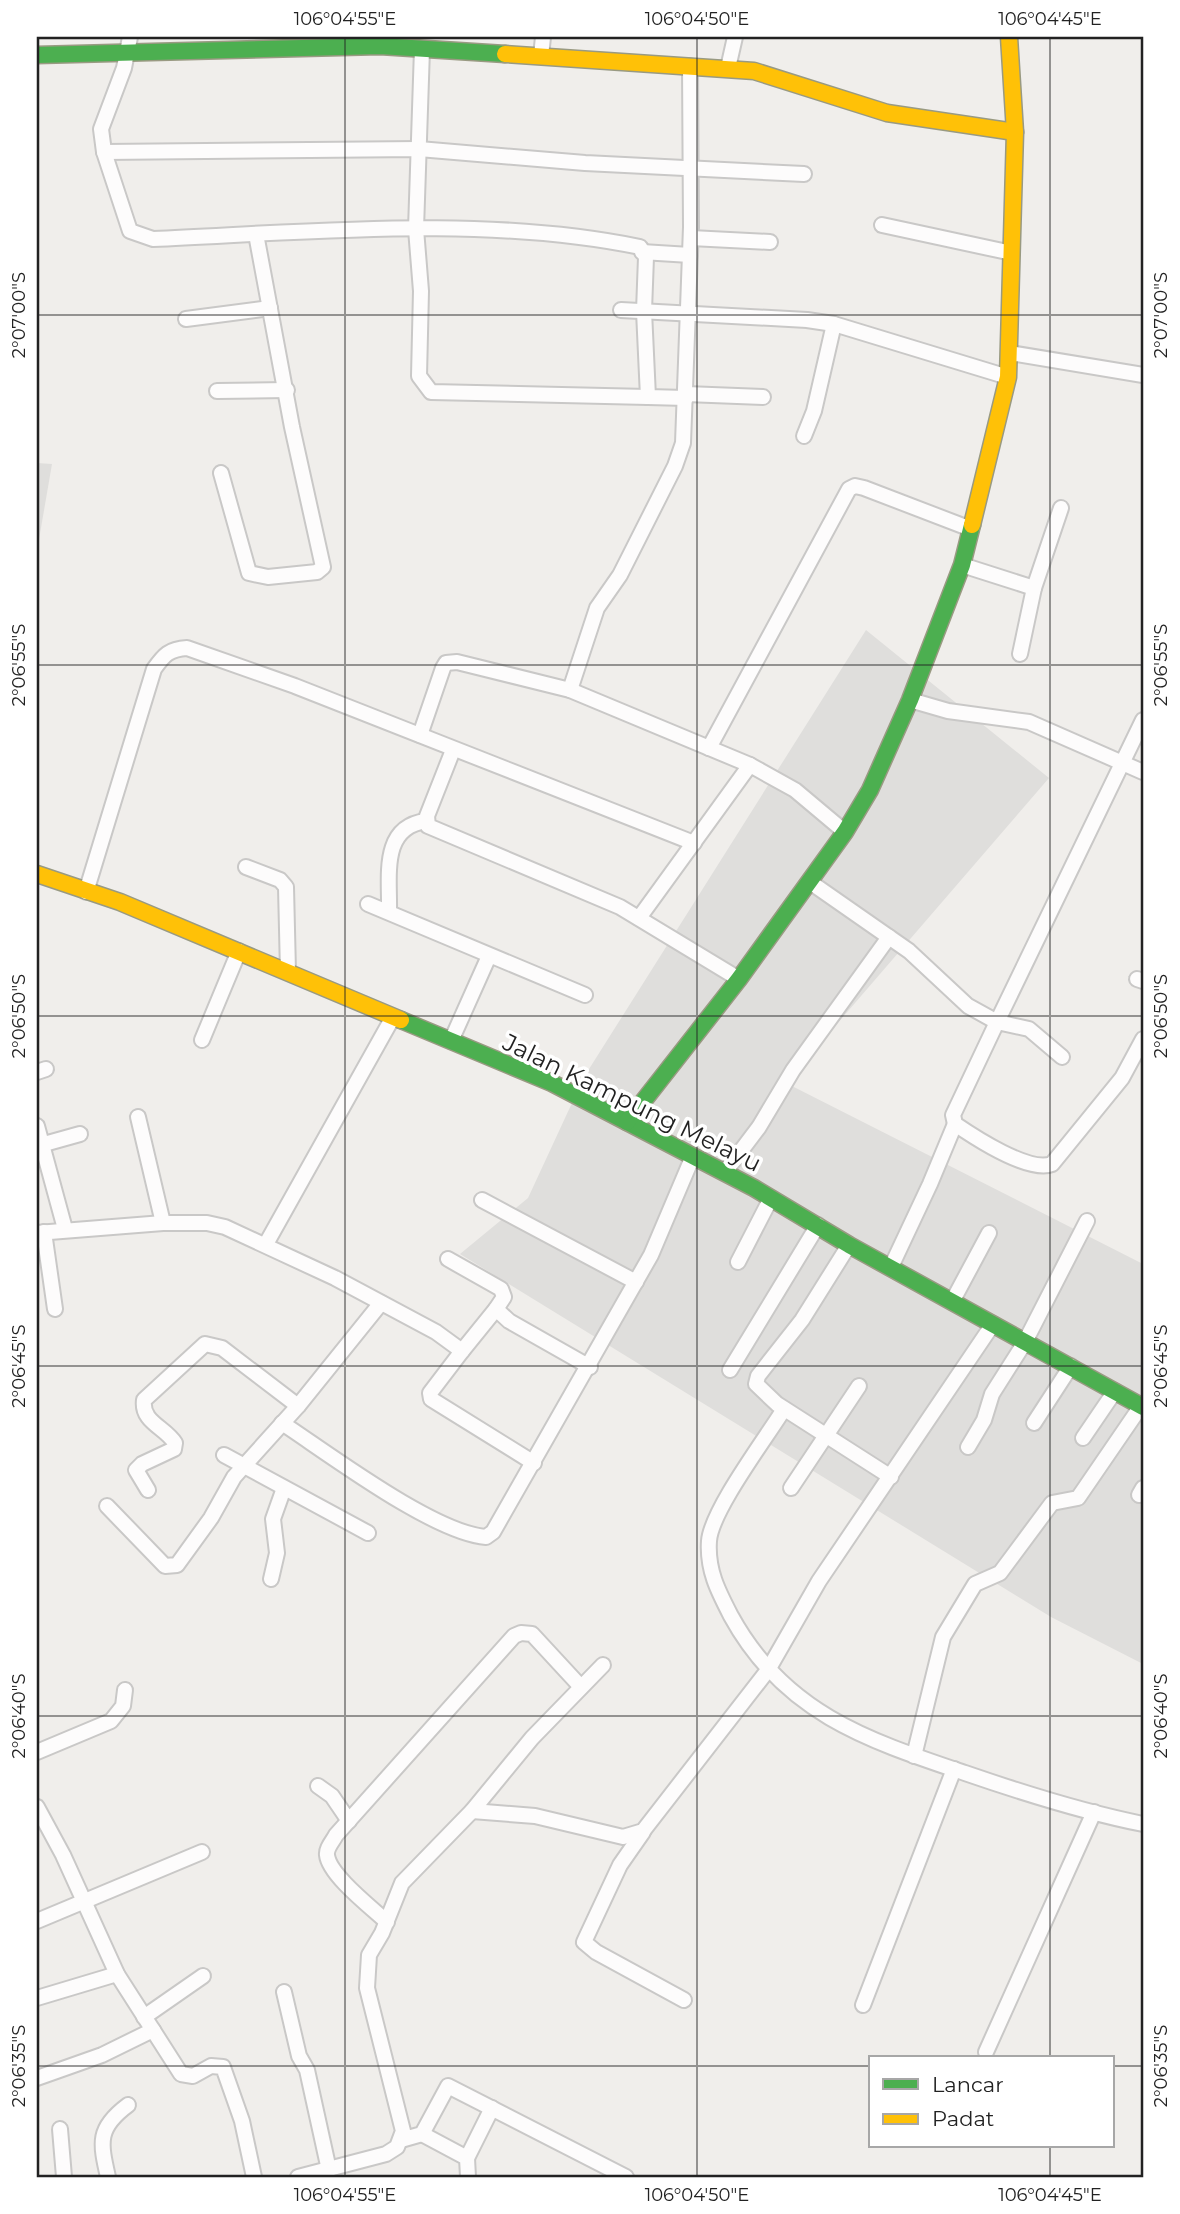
<svg xmlns="http://www.w3.org/2000/svg" width="1180" height="2214" font-family="Montserrat,sans-serif">
<rect width="100%" height="100%" fill="#f0eeeb"/>
<g fill="#dfdedc">
<polygon points="37,463 52,464 37,551"/>
<polygon points="866,630 1049,778 786,1083 1143,1264 1143,1664 1051,1617 460,1254 528,1198 584,1077"/>
</g>
<g fill="none" stroke-linecap="round" stroke-linejoin="round">
<g stroke="#c9c8c7" stroke-width="18">
<g id="street">
<path d="M130 37 124 68 101 129 104 152 130 231 153 239C310 232 485 215 640 247L646 257 644 311 648 397 686 398"/>
<polyline points="422,49 416,229 421,291 419,376 431,392 648,397"/>
<polyline points="541,56 543,37"/>
<polyline points="728,68 735,37"/>
<polyline points="104,152 419,149 585,163 804,174"/>
<polyline points="882,225 1012,253"/>
<polyline points="691,238 770,242"/>
<polyline points="642,252 690,255"/>
<polyline points="621,310 807,320 834,324 1008,377"/>
<polyline points="186,319 270,308"/>
<polyline points="1010,353 1143,375"/>
<polyline points="217,391 287,390"/>
<polyline points="686,394 763,397"/>
<polyline points="804,436 814,411 834,324"/>
<polyline points="221,473 249,573 268,577 317,572 323,567 292,427 256,234"/>
<polyline points="962,565 1034,588"/>
<polyline points="1020,654 1034,588 1061,508"/>
<polyline points="570,690 597,608 620,575 675,466 683,443 691,227 690,66"/>
<polyline points="910,700 948,711 1029,722 1143,772"/>
<polyline points="420,735 443,668 446,663 457,662 570,690 750,765 795,790 845,832"/>
<polyline points="709,748 849,489 855,486 864,488 971,529"/>
<polyline points="453,750 427,816 428,826 620,907 739,979"/>
<polyline points="246,867 280,880 286,887 288,972"/>
<polyline points="810,882 909,951 968,1006 997,1022 1143,720"/>
<path d="M86 892 154 669C164 655 169 649 187 648L295 686 694 843"/>
<polyline points="368,904 585,995"/>
<path d="M389 912C390 877 380 827 426 821"/>
<polyline points="639,918 750,765"/>
<polyline points="1137,979 1143,981"/>
<polyline points="202,1040 239,951"/>
<polyline points="451,1041 489,956"/>
<path d="M1062 1057 1029 1029 997 1022 953 1115 955 1124C974 1137 1029 1173 1052 1164L1122 1078 1143 1039"/>
<polyline points="37,1072 46,1069"/>
<polyline points="138,1117 163,1223"/>
<polyline points="37,1126 65,1229"/>
<polyline points="37,1146 80,1134"/>
<polyline points="725,1172 759,1127 793,1070 889,937"/>
<polyline points="482,1200 636,1282"/>
<polyline points="44,1232 55,1309"/>
<polyline points="37,1233 163,1223 207,1223 225,1227 335,1278 436,1332 462,1351 430,1393 431,1399 534,1463"/>
<polyline points="266,1244 393,1017"/>
<polyline points="849,1245 802,1320 758,1376 756,1384 777,1404 891,1477"/>
<polyline points="448,1259 501,1289 504,1297 496,1309 509,1321 590,1367"/>
<polyline points="738,1262 771,1198"/>
<polyline points="891,1267 930,1184 955,1124"/>
<polyline points="952,1302 989,1233"/>
<polyline points="462,1351 496,1309"/>
<polyline points="730,1370 818,1225"/>
<path d="M784 1409C766 1438 711 1511 709 1541 707 1570 718 1591 731 1616 784 1713 867 1740 965 1773 1023 1793 1083 1812 1143 1824"/>
<path d="M282 1423C329 1454 434 1533 486 1537L493 1532 651 1255 693 1156"/>
<polyline points="1034,1423 1071,1366"/>
<polyline points="1083,1438 1115,1391"/>
<polyline points="968,1447 984,1420 992,1394 1025,1342 1087,1221"/>
<polyline points="224,1455 368,1533"/>
<polyline points="791,1488 859,1386"/>
<path d="M148 1490 136 1470 142 1464 174 1449 175 1443C165 1427 141 1422 144 1400L205 1344 222 1348 298 1406"/>
<polyline points="1139,1495 1143,1488"/>
<polyline points="107,1506 165,1566 177,1565 211,1518 234,1477 298,1406 381,1303"/>
<polyline points="271,1579 277,1553 273,1519 284,1488"/>
<polyline points="37,1752 111,1721 123,1706 125,1690"/>
<polyline points="914,1756 943,1637 975,1584 1000,1573 1052,1503 1078,1498 1141,1406"/>
<polyline points="318,1786 332,1796 349,1821"/>
<polyline points="37,1807 63,1855 117,1974 181,2074 193,2076 211,2066 223,2067 242,2121 254,2177"/>
<polyline points="472,1811 535,1816 623,1837 643,1831 768,1670 819,1581 993,1324"/>
<polyline points="643,1832 620,1865 584,1942 596,1952 684,2000"/>
<polyline points="37,1921 202,1852"/>
<path d="M387 1922C372 1908 329 1875 327 1855 326 1848 333 1841 336 1835L514 1636 521 1633 532 1634 581 1687"/>
<polyline points="284,1992 299,2056 307,2070 329,2170"/>
<polyline points="37,1998 117,1974"/>
<polyline points="863,2005 954,1769"/>
<polyline points="144,2017 203,1976"/>
<polyline points="986,2052 1094,1812"/>
<polyline points="37,2078 102,2055 153,2030"/>
<polyline points="60,2129 64,2177"/>
<polyline points="422,2134 467,2158 468,2177"/>
<polyline points="401,2140 422,2134 448,2086 626,2177"/>
<polyline points="467,2158 492,2108"/>
<path d="M108 2177C100 2142 97 2128 128 2105"/>
<polyline points="298,2177 386,2154 397,2147 403,2131 367,1988 369,1955 382,1933 402,1883 472,1811 532,1738 603,1665"/>
</g>
</g>
<g stroke="#999a82" stroke-width="19">
<g id="fast">
<polyline points="37,55 380,46 505,54"/>
<polyline points="401,1020 552,1083 754,1188 849,1245 1143,1407"/>
<polyline points="627,1122 739,979 845,832 870,790 910,700 962,565 972,525"/>
</g>
</g>
<g stroke="#999a82" stroke-width="19">
<g id="slow">
<polyline points="505,54 754,71 887,113 1015,132"/>
<polyline points="972,525 1008,377 1015,132 1009,37"/>
<polyline points="37,874 120,902 401,1020"/>
</g>
</g>
<use href="#street" stroke="#fdfcfc" stroke-width="14"/>
<use href="#fast" stroke="#4caf50" stroke-width="16"/>
<use href="#slow" stroke="#ffc107" stroke-width="16"/>
</g>
<path fill="none" stroke="#222" stroke-width="2" stroke-opacity="0.45" d="M345 37V2177M697 37V2177M1050 37V2058M37 315H1143M37 665H1143M37 1016H1143M37 1366H1143M37 1716H1143M37 2066H870M1112 2066H1143M1050 2146V2177"/>
<g text-anchor="middle" stroke-width="7" stroke-linejoin="round" paint-order="stroke">
<g font-size="24" fill="#222" stroke="#fff">
<text transform="translate(632 1103) rotate(26)" y="8">Jalan Kampung Melayu</text>
</g>
</g>
<rect width="1180" height="2214" fill="none" stroke="#ffffff" stroke-width="77"/>
<rect x="869" y="2056" width="245" height="91" fill="#ffffff" stroke="#a7a7a7" stroke-width="2"/>
<rect x="883" y="2079" width="35" height="10" fill="#4caf50" stroke="#a7a7a7" stroke-width="2"/>
<text x="932" y="2092" font-size="21" fill="#222222">Lancar</text>
<rect x="883" y="2114" width="35" height="10" fill="#ffc107" stroke="#a7a7a7" stroke-width="2"/>
<text x="932" y="2126" font-size="21" fill="#222222">Padat</text>
<rect x="38" y="38" width="1104" height="2138" fill="none" stroke="#222" stroke-width="2.5"/>
<g font-size="18" text-anchor="middle" fill="#222">
<text x="345" y="25">106°04'55"E</text>
<text x="697" y="25">106°04'50"E</text>
<text x="1050" y="25">106°04'45"E</text>
<text transform="translate(1161 315) rotate(-90)" y="6">2°07'00"S</text>
<text transform="translate(19 315) rotate(-90)" y="6">2°07'00"S</text>
<text transform="translate(1161 665) rotate(-90)" y="6">2°06'55"S</text>
<text transform="translate(19 665) rotate(-90)" y="6">2°06'55"S</text>
<text transform="translate(19 1016) rotate(-90)" y="6">2°06'50"S</text>
<text transform="translate(1161 1016) rotate(-90)" y="6">2°06'50"S</text>
<text transform="translate(19 1366) rotate(-90)" y="6">2°06'45"S</text>
<text transform="translate(1161 1366) rotate(-90)" y="6">2°06'45"S</text>
<text transform="translate(19 1716) rotate(-90)" y="6">2°06'40"S</text>
<text transform="translate(1161 1716) rotate(-90)" y="6">2°06'40"S</text>
<text transform="translate(19 2066) rotate(-90)" y="6">2°06'35"S</text>
<text transform="translate(1161 2066) rotate(-90)" y="6">2°06'35"S</text>
<text x="345" y="2201">106°04'55"E</text>
<text x="697" y="2201">106°04'50"E</text>
<text x="1050" y="2201">106°04'45"E</text>
</g>
</svg>
